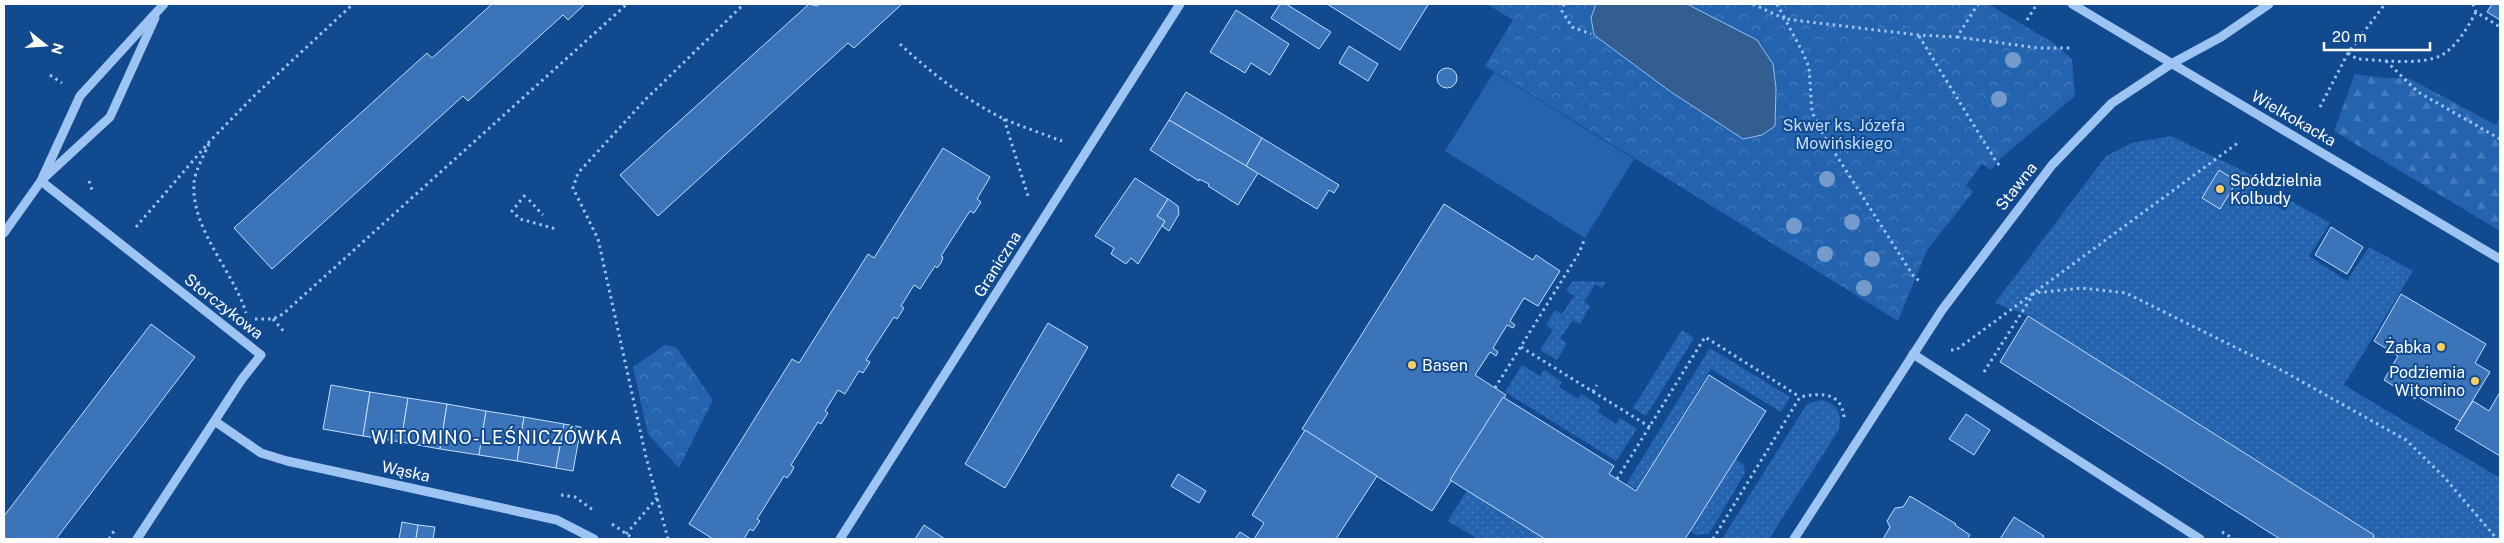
<svg xmlns="http://www.w3.org/2000/svg" width="2504" height="543" font-family="'Public Sans',sans-serif">
<defs>
<pattern id="grass-dots" width="8" height="8" patternUnits="userSpaceOnUse" patternTransform="scale(1.25)"><rect width="8" height="8" fill="#2464af"/><path d="M2 2h.1M6 6h.1" fill="none" stroke="#457bbb" stroke-width="1.8" stroke-linecap="round"/></pattern>
<pattern id="forest-firs" width="22" height="20" patternUnits="userSpaceOnUse" patternTransform="scale(1.25)"><rect width="22" height="20" fill="#2464af"/><path d="M5 1l3.5 6h-7zM16 11l3.5 6h-7z" fill="#457bbb"/></pattern>
<pattern id="park-crowns" width="20" height="18" patternUnits="userSpaceOnUse" patternTransform="scale(1.25)"><rect width="20" height="18" fill="#2464af"/><path d="M2 6a3 3 0 1 1 6 0M12 15a3 3 0 1 1 6 0" fill="none" stroke="#457bbb"/></pattern>
</defs>
<rect width="100%" height="100%" fill="#124a90"/>
<g fill="url(#grass-dots)">
<polygon points="2171,136 2260,179 2252,193 2285,211 2291,201 2330,223 2309,256 2347,281 2369,247 2413,271 2344,385 2500,478 2500,539 2376,539 2373,537 2374,535 2029,316 1995,303 2106,156 2132,143"/>
<polygon points="1573,281 1606,282 1602,288 1595,284 1584,302 1590,306 1580,324 1573,320 1560,338 1567,343 1557,360 1540,350 1553,330 1546,325 1555,310 1562,314 1574,296 1566,291"/>
<polygon points="1682,330 1694,338 1646,416 1633,408"/>
<polygon points="1710,348 1790,397 1781,412 1711,369 1637,489 1626,485"/>
<polygon points="1522,365 1540,376 1544,370 1562,382 1559,387 1578,399 1581,394 1600,406 1598,412 1616,424 1620,418 1637,429 1616,461 1505,392"/>
<path d="M1821 400C1838 403 1843 416 1838 431L1769 539H1722L1807 404Z"/>
<polygon points="1736,459 1744,465 1745,473 1709,534 1697,535 1690,531"/>
<polygon points="1469,487 1553,539 1478,539 1448,521"/>
</g>
<polygon fill="url(#forest-firs)" points="2355,74 2384,78 2408,78 2496,125 2500,117 2500,231 2334,131"/>
<g fill="url(#park-crowns)">
<polygon points="1487,4 1988,4 2052,42 2072,59 2075,96 2001,158 1991,170 1982,164 1966,185 1973,192 1927,250 1898,321 1485,66 1513,20"/>
<polygon points="665,345 676,347 713,400 679,468 648,434 633,367"/>
</g>
<polygon fill="#2464af" points="1494,72 1634,159 1585,238 1445,151"/>
<polygon fill="#345d91" stroke="#8fbff5" points="1596,4 1687,4 1757,40 1773,64 1776,88 1775,126 1762,135 1743,139 1671,92 1594,35 1591,18"/>
<g fill="#3b74b9" stroke="#c4defd">
<polygon points="492,4 585,4 568,20 563,15 468,101 463,96 272,269 234,228 427,53 432,58"/>
<polygon points="809,4 817,6 820,4 902,4 854,48 848,43 658,216 620,175"/>
<polygon points="1280,4 1286,4 1331,32 1319,49 1271,18"/>
<polygon points="1327,4 1426,4 1428,5 1400,50"/>
<polygon points="2492,4 2500,4 2500,20 2487,12"/>
<polygon points="1236,10 1289,44 1270,75 1251,63 1245,73 1210,52"/>
<polygon points="1349,46 1378,64 1368,81 1339,63"/>
<circle cx="1447" cy="78" r="10"/>
<polygon points="1186,92 1262,138 1246,166 1169,120"/>
<polygon points="1169,120 1258,173 1238,205 1208,186 1209,184 1199,179 1199,181 1150,150"/>
<polygon points="1262,138 1339,185 1334,193 1329,190 1317,209 1246,166"/>
<polygon points="943,148 990,177 977,199 981,202 974,213 970,211 941,256 943,257 941,263 937,268 935,266 920,289 914,285 901,306 904,308 897,319 894,317 866,360 870,362 863,373 859,371 845,394 838,390 825,411 828,413 821,424 818,422 791,465 794,467 791,473 787,478 784,476 757,519 760,521 753,531 750,529 744,539 713,539 689,524 792,359 799,363 868,254 874,258"/>
<polygon points="2219,170 2237,181 2220,209 2202,198"/>
<polygon points="1135,178 1168,199 1157,216 1165,221 1138,264 1131,258 1126,264 1111,254 1114,248 1095,236"/>
<polygon points="1168,199 1178,206 1179,214 1169,231 1162,226 1165,221 1157,216"/>
<polygon points="1444,204 1533,260 1536,255 1560,271 1538,306 1524,298 1510,321 1515,325 1513,328 1507,325 1493,348 1498,352 1496,356 1490,352 1475,375 1506,395 1432,511 1302,429"/>
<polygon points="2331,227 2363,247 2347,274 2315,255"/>
<polygon points="2401,294 2486,344 2475,363 2490,372 2460,421 2417,396 2415,399 2384,380 2398,356 2374,341"/>
<polygon points="2028,316 2374,535 2373,537 2376,539 2280,539 2000,362"/>
<polygon points="1048,323 1088,347 1005,488 965,464"/>
<polygon points="151,324 195,357 56,539 7,539 4,537 4,516"/>
<polygon points="1709,375 1766,411 1685,539 1545,539 1450,480 1503,397 1614,466 1609,474 1636,491"/>
<polygon points="331,385 370,392 363,436 323,429"/>
<polygon points="370,392 408,398 401,442 363,436"/>
<polygon points="2500,392 2500,456 2455,429 2473,401 2489,411"/>
<polygon points="408,398 447,404 440,449 401,442"/>
<polygon points="447,404 486,411 479,455 440,449"/>
<polygon points="486,411 524,417 517,461 479,455"/>
<polygon points="1966,414 1990,430 1974,455 1949,439"/>
<polygon points="524,417 564,424 556,468 517,461"/>
<polygon points="564,424 581,427 573,471 556,468"/>
<polygon points="1305,430 1377,476 1336,539 1254,539 1264,523 1252,515"/>
<polygon points="1178,474 1206,491 1199,503 1171,486"/>
<polygon points="1910,496 1956,524 1955,525 1970,535 1967,539 1883,539 1890,527 1887,521 1895,508 1903,507"/>
<polygon points="2014,517 2044,536 2042,539 2000,539"/>
<polygon points="402,522 418,525 416,539 399,539"/>
<polygon points="418,525 435,527 433,539 416,539"/>
<polygon points="924,525 945,539 915,539"/>
<polygon points="1240,532 1251,539 1235,539"/>
</g>
<g fill="none" stroke-linecap="round" stroke-linejoin="round">
<g stroke="#9dc4f2" stroke-width="3" stroke-dasharray="2.5 4" stroke-linecap="butt">
<polyline points="1564,4 1562,11 1572,27 1591,34"/>
<polyline points="1753,4 1785,19 1802,51 1809,67 1812,112 1824,136 1914,277 1921,282"/>
<polyline points="1777,4 1785,19 1918,35 1957,37 1978,4"/>
<polyline points="2473,4 2476,12 2500,27"/>
<polyline points="2027,20 2037,4"/>
<polyline points="1919,36 1997,163 2002,167"/>
<polyline points="1957,37 2039,48 2072,48"/>
<path d="M900 44C931 73 966 100 1004 119 1023 127 1043 134 1062 141"/>
<path d="M2348 53 2357 59C2380 60 2421 66 2442 55 2458 45 2467 28 2476 12"/>
<polyline points="2386,61 2418,92 2500,139"/>
<polyline points="50,75 62,83"/>
<polyline points="2320,107 2348,53 2385,4"/>
<polyline points="1004,119 1028,196"/>
<path d="M209 144C204 155 195 171 194 183 191 230 233 270 246 313"/>
<polyline points="89,181 92,190"/>
<polyline points="525,195 512,211 520,219 556,229"/>
<polyline points="529,200 543,215"/>
<polyline points="136,227 210,141 254,96 353,4"/>
<polyline points="255,319 273,319 283,314 627,4"/>
<polyline points="273,319 285,333"/>
<polyline points="1521,347 1650,427"/>
<polyline points="1951,350 1956,350 2239,142"/>
<polyline points="1984,372 2034,293 2082,288 2126,293 2283,371 2406,440 2444,477 2497,539"/>
<polyline points="1495,388 1579,253 1585,238"/>
<polyline points="1593,392 1597,385"/>
<polyline points="1617,479 1705,337 1800,397"/>
<polyline points="561,495 575,497 593,510"/>
<polyline points="612,524 634,539"/>
<polyline points="2222,532 2234,539"/>
<polyline points="626,534 657,498"/>
<polyline points="109,539 114,531"/>
<polyline points="668,539 646,457 598,239 573,188 578,173 646,99 744,4"/>
<path d="M1713 539 1800 397C1820 393 1841 391 1844 417"/>
</g>
<g stroke="#9dc4f2" stroke-width="9">
<polyline points="2072,4 2500,259"/>
<polyline points="45,177 110,117 155,18"/>
<polyline points="41,181 261,355 242,379 137,539"/>
<polyline points="4,233 41,181 80,96 164,4"/>
<polyline points="1913,354 2200,539"/>
<polyline points="216,422 261,453 287,461 557,520 594,539"/>
<polyline points="840,539 1180,4"/>
<polyline points="1794,539 1942,310 2052,165 2112,103 2171,64 2221,37 2269,4"/>
</g>
</g>
<g fill="#749bcc">
<circle cx="2013" cy="60" r="8"/>
<circle cx="1999" cy="99" r="8"/>
<circle cx="1827" cy="179" r="8"/>
<circle cx="1852" cy="222" r="8"/>
<circle cx="1794" cy="226" r="8"/>
<circle cx="1825" cy="254" r="8"/>
<circle cx="1872" cy="259" r="8"/>
<circle cx="1864" cy="288" r="8"/>
</g>
<g fill="#ffcf5e" stroke="#124a90" stroke-width="2">
<circle cx="2220" cy="189" r="5"/>
<circle cx="2441" cy="347" r="5"/>
<circle cx="1412" cy="365" r="5"/>
<circle cx="2475" cy="381" r="5"/>
</g>
<g text-anchor="middle" stroke-width="4" stroke-linejoin="round" paint-order="stroke">
<g font-size="16" fill="#fff" stroke="#124a90">
<text transform="translate(2294 118) rotate(30)" y="6">Wielkokacka</text>
<text transform="translate(2016 186) rotate(-52)" y="6">Stawna</text>
<text transform="translate(997 264) rotate(-58)" y="6">Graniczna</text>
<text transform="translate(224 306) rotate(38)" y="6">Storczykowa</text>
<text transform="translate(406 471) rotate(12)" y="6">Wąska</text>
</g>
<g font-size="16" fill="#c4defd" stroke="#124a90">
<text x="1844" y="131">Skwer ks. Józefa<tspan x="1844" dy="18">Mowińskiego</tspan></text>
</g>
<g font-size="16" fill="#fff" stroke="#124a90" text-anchor="start">
<text x="2230" y="186">Spółdzielnia<tspan x="2230" dy="18">Kolbudy</tspan></text>
<text x="2431" y="353" text-anchor="end">Żabka</text>
<text x="1422" y="371">Basen</text>
<text x="2465" y="378" text-anchor="end">Podziemia<tspan x="2465" dy="18">Witomino</tspan></text>
</g>
<g font-size="18" letter-spacing="1" fill="#fff" stroke="#124a90">
<text x="497" y="444">WITOMINO-LEŚNICZÓWKA</text>
</g>
</g>
<rect width="2504" height="543" fill="none" stroke="#ffffff" stroke-width="10"/>
<g transform="translate(45 45) rotate(107)" stroke="#124a90" stroke-width="4" paint-order="stroke">
<path d="M0-4L9 19L0 12L-9 19Z" fill="#ffffff"/>
<text y="-8" font-size="14" font-weight="bold" text-anchor="middle" fill="#ffffff">N</text>
</g>
<path d="M2324 42v8h106v-8" fill="none" stroke="#ffffff" stroke-width="2.5"/>
<text x="2332" y="42" font-size="15" fill="#ffffff" stroke="#124a90" stroke-width="4" paint-order="stroke">20 m</text>
</svg>
